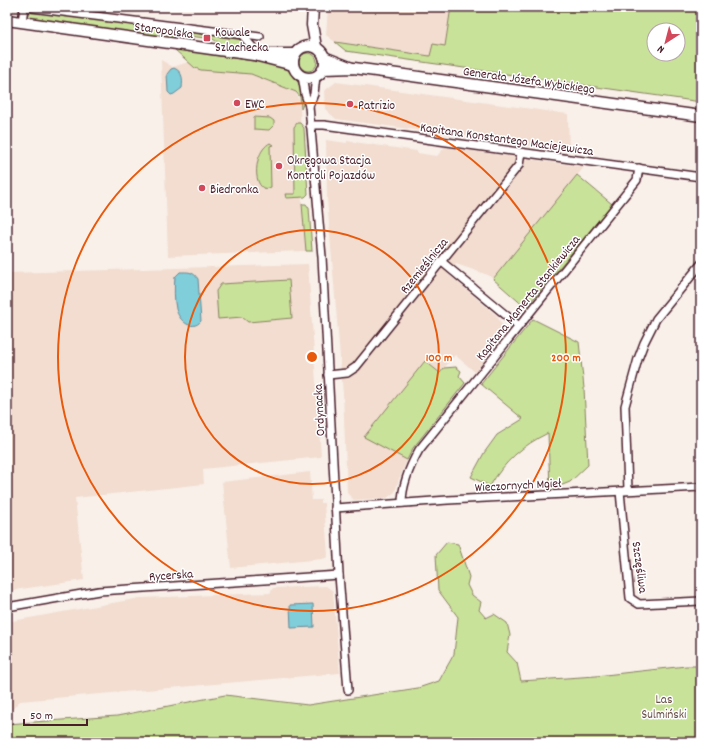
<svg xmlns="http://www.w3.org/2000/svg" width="708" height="749" font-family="Dekko,sans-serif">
<rect width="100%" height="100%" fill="#f9f0ea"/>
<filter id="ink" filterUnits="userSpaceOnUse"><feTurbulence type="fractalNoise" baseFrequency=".025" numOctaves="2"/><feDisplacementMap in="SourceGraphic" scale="8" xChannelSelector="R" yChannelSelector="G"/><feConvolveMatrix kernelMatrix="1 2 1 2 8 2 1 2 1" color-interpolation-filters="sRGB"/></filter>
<g filter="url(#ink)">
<g fill="#f2ddd0">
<polygon points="328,7 451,7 445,46 431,56 335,42 326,35"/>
<polygon points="161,60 173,67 191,61 269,72 294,88 300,103 302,204 306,251 168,256"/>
<polygon points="336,82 568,114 569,151 336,119 325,109 324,91"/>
<polygon points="326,140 347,143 347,141 417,151 417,153 437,156 445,147 584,167 493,279 488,275 456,264 448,274 497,316 506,332 475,372 455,355 440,373 426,361 365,436 407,460 399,479 395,492 387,498 354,500 347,493 343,394 327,199"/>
<polygon points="308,264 321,457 203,469 204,484 75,498 84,580 7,591 7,273"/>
<polygon points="310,472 312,500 321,500 321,503 324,503 328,555 326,558 322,559 231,568 222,482"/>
<polygon points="326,586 333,591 340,673 20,701 7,715 7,622 140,598 270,593 273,588"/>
</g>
<g fill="#c9e299" stroke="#8a8062" fill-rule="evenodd">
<path d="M451 7H701V102L346 51 335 42 430 56 433 44 445 46ZM654 30H678V54H654Z"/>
<path d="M33 10 243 40 250 49C242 50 220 45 213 39L189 36 170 38 32 19 29 15 30 11Z"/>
<path d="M174 49 273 64C277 65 282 65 285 67 296 73 308 98 301 109L300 97 296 92 251 74 201 70 195 68Z"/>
<circle cx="308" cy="62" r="9"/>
<polygon points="254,117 270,118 274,121 274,125 269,130 254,129"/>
<polygon points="297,123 300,123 304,128 308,194 305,197 286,198 285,194 295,194 294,127"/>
<path d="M270 143 273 145 270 146 271 187C253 197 251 153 270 143Z"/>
<polygon points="577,175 612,204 526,308 493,279"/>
<polygon points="302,204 306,204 309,208 312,251 306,251"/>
<polygon points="289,280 292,318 248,322 242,317 218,319 216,291 221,284"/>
<path d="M533 319 579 342 584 388 588 465 570 482 550 490 548 433C523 445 504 462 490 486L471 477 484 453 497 435 523 419 481 384Z"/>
<polygon points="425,361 440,373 444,368 456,367 461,371 459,376 465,383 413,448 407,460 364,437"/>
<polygon points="447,542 458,544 469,577 467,585 472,595 481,602 479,610 486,618 494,614 507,623 510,635 507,652 517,663 521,681 596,676 686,666 701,666 701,742 7,742 7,724 117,716 225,695 308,705 418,688 439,681 454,654 458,617 438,590 436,555"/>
</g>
<g fill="#7fceda" stroke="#6a8894">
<path d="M174 68C183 72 183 79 182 88L174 94 171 95 168 92 167 74 171 69Z"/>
<path d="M180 272C188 272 193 271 198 279L201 321C192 332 179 321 176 309 174 300 174 287 175 277Z"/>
<polygon points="313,604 314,627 291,628 290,605"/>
</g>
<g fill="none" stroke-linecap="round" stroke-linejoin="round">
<g stroke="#4a1f2b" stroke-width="10">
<g id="street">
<polyline points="22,22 24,7 260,37"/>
<polyline points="243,36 255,50 254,55"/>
<polyline points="302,76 305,94 309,106 322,257 339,575 348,690"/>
<polyline points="309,106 314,94 316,76"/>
<polyline points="310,125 324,125 701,177"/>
<polyline points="442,262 519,326"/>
<polyline points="328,375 347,373 356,367 519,165 521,153"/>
<polyline points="628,490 625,406 638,359 644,343 656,319 701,264"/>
<polyline points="620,491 630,598 639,604 701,601"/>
<path d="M402 503C402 485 410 466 419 450L637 180 639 168"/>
<polyline points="335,508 448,500 701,487"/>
<polyline points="7,607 99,591 339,575"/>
</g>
</g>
<g stroke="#4a1f2b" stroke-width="13">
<g id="secondary">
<polyline points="313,7 312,25 316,47"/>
<polyline points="7,20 254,55 293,65"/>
<circle cx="309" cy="62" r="16"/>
<polyline points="267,54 295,54"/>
<polyline points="324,57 352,68"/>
<polyline points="323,69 354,68 701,116"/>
</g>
</g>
<use href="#street" stroke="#fff" stroke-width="7"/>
<use href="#secondary" stroke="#fff" stroke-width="10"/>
</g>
</g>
<g fill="none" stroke="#e8590c" stroke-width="2">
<circle cx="312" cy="357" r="127"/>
<circle cx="312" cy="357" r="254"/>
</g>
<g fill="#d1495b" stroke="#fff" stroke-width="1.5">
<rect x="203" y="34" width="8" height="8" rx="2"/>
<circle cx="237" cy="103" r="4"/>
<circle cx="350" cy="104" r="4"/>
<circle cx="279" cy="166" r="4"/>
<circle cx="202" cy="188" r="4"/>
</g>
<g text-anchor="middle" stroke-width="3" stroke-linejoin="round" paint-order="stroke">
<g font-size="13" fill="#4a1f2b" stroke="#fff">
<text transform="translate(164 29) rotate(8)" y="5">Staropolska</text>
<text transform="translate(529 79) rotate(8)" y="5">Generała Józefa Wybickiego</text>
<text transform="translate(507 138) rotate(8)" y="5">Kapitana Konstantego Maciejewicza</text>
<text transform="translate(423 265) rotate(-51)" y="5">Rzemieślnicza</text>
<text transform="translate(527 297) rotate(-51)" y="5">Kapitana Mamerta Stankiewicza</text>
<text transform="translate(318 410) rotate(-93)" y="5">Ordynacka</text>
<text transform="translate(518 484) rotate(-3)" y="5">Wieczornych Mgieł</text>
<text transform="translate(641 567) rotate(82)" y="5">Szczęśliwa</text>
<text transform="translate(171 574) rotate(-4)" y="5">Rycerska</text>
</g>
<g font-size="13" fill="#4a1f2b" stroke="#fff" text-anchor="start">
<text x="215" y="36">Kowale<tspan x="215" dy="15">Szlachecka</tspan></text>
<text x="245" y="108">EWC</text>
<text x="358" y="109">Patrizio</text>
<text x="287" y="164">Okręgowa Stacja<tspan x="287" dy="15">Kontroli Pojazdów</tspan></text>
<text x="210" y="193">Biedronka</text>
</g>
<g font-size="13" fill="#6a5046" stroke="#fff">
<text x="664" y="703">Las<tspan x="664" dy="15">Sulmiński</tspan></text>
</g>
</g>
<circle cx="312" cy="357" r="6" fill="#e8590c" stroke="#fff" stroke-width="2"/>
<g font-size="12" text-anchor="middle" font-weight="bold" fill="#e8590c" stroke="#fff" stroke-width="3" stroke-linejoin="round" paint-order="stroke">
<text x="439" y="361">100 m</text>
<text x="566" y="361">200 m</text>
</g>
<rect width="708" height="749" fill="none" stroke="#fff" stroke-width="24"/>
<rect x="12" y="12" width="684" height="725" fill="none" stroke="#4a1f2b" stroke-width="1.5" filter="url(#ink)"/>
<g transform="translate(666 42) rotate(216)"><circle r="19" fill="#ffffff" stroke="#b7a5aa"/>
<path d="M0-3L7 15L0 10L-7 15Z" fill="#d1495b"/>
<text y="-6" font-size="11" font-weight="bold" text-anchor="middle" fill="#4a1f2b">N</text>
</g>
<path d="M24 719v6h63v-6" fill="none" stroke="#4a1f2b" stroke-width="2"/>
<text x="30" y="719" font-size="12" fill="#4a1f2b" stroke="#ffffff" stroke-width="3" paint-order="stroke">50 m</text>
</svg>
